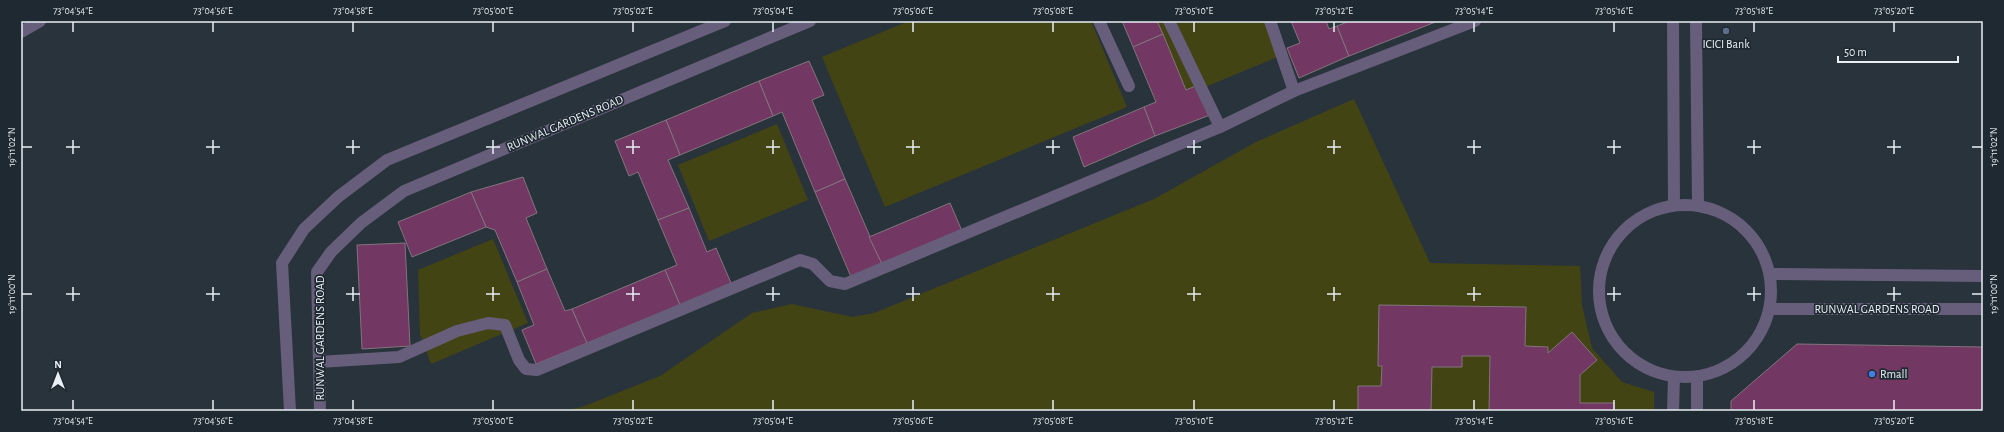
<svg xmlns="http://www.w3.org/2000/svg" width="2004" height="432" font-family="'Alegreya Sans',sans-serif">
<rect width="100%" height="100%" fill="#29333b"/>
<g fill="#434414">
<polygon points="909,21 1091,21 1127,107 885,207 822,57"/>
<polygon points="1155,21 1273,21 1287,53 1186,95"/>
<polygon points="1354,99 1430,263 1580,266 1582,305 1592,348 1622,382 1654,392 1654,411 560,411 582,407 660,376 752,313 792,304 852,317 874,313 1154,199 1256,142"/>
<polygon points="777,124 808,200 709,241 678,165"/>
<polygon points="493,239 528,323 431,364 420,334 418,270"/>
</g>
<g fill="#723762" stroke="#82757e">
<polygon points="1122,21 1157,21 1163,34 1133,47"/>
<polygon points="1291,21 1326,21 1329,29 1337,26 1349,56 1299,78 1287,48 1300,43"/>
<polygon points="1350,21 1438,21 1349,56 1337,26"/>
<polygon points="1163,34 1186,90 1198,85 1210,115 1155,136 1144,107 1156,102 1133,47"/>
<polygon points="809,61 824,95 812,100 845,179 815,192 782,112 773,116 759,81"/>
<polygon points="759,81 773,116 680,155 666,120"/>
<polygon points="1144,107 1155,136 1084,167 1073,137"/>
<polygon points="666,120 680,155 668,160 689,208 658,220 638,172 629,176 615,141"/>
<polygon points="523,177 537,213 526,218 547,269 517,282 495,230 486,227 471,192"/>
<polygon points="845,179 882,264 851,277 815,192"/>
<polygon points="471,192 486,227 412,257 398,222"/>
<polygon points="950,203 962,231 882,264 869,237"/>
<polygon points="689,208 707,252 716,248 731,283 680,305 665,270 677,265 658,220"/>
<polygon points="405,243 410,346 362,349 357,245"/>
<polygon points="547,269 565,311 572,309 587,343 536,364 522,330 534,325 517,282"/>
<polygon points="665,270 680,305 587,343 572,309"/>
<polygon points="1379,305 1526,307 1525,346 1548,347 1548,353 1572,332 1597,360 1580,375 1580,403 1614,403 1614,411 1489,411 1490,356 1462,356 1462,367 1432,367 1431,411 1358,411 1358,386 1381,386 1382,366 1378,366"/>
<polygon points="1797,344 1983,347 1983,411 1731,411 1731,401"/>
</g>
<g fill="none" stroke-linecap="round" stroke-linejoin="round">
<g stroke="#675e7b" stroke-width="12">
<polyline points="1099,21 1129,86"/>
<polyline points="1169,21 1220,127"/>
<polyline points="1270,21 1294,91"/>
<polyline points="1673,21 1674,205"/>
<polyline points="1696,21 1698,205"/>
<polyline points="21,32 40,21"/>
<circle cx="1685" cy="291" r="86"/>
<polyline points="1771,274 1983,276"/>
<polyline points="1771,309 1983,309"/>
<polyline points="319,362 399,357 457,331 488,323 505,325 519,360 526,369 537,370 800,260 813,264 830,281 845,284 1220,127 1294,91 1475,21"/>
<polyline points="290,411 282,263 304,229 338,197 387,160 725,21"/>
<polyline points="320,411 317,272 331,252 361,223 404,191 810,21"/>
<polyline points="1673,411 1674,377"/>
<polyline points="1697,411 1697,377"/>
</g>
</g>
<path fill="none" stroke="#e9f0f5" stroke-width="1.5" d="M73 22V32M213 22V32M353 22V32M493 22V32M633 22V32M773 22V32M913 22V32M1053 22V32M1194 22V32M1334 22V32M1474 22V32M1614 22V32M1754 22V32M1894 22V32M73 140V154M213 140V154M353 140V154M493 140V154M633 140V154M773 140V154M913 140V154M1053 140V154M1194 140V154M1334 140V154M1474 140V154M1614 140V154M1754 140V154M1894 140V154M22 147H32M66 147H80M206 147H220M346 147H360M486 147H500M626 147H640M766 147H780M906 147H920M1046 147H1060M1187 147H1201M1327 147H1341M1467 147H1481M1607 147H1621M1747 147H1761M1887 147H1901M1972 147H1982M73 287V301M213 287V301M353 287V301M493 287V301M633 287V301M773 287V301M913 287V301M1053 287V301M1194 287V301M1334 287V301M1474 287V301M1614 287V301M1754 287V301M1894 287V301M22 294H32M66 294H80M206 294H220M346 294H360M486 294H500M626 294H640M766 294H780M906 294H920M1046 294H1060M1187 294H1201M1327 294H1341M1467 294H1481M1607 294H1621M1747 294H1761M1887 294H1901M1972 294H1982M73 400V410M213 400V410M353 400V410M493 400V410M633 400V410M773 400V410M913 400V410M1053 400V410M1194 400V410M1334 400V410M1474 400V410M1614 400V410M1754 400V410M1894 400V410"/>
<circle fill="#5c6f8a" stroke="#1f2931" stroke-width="1.5" cx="1726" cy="31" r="4"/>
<circle fill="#3f7fe0" stroke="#1f2931" stroke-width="1.5" cx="1872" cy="374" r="4"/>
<g text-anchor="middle" stroke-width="3.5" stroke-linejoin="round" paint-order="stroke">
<g font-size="12" fill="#e9f0f5" stroke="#1f2931">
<text x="1726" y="48">ICICI Bank</text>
<text x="1880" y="378" text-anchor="start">Rmall</text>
</g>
<g font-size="12" fill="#e9f0f5" stroke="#1f2931">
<text transform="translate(565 123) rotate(-23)" y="4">RUNWAL GARDENS ROAD</text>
<text x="1877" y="313">RUNWAL GARDENS ROAD</text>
<text transform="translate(320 338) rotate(-90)" y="4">RUNWAL GARDENS ROAD</text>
</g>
</g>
<rect width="2004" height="432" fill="none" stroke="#1f2931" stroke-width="44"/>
<g transform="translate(58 374)" stroke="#1f2931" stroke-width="3" paint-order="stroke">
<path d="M0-3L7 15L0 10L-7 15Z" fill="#e9f0f5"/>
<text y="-6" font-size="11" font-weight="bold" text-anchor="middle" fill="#e9f0f5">N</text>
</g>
<path d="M1838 56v6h120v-6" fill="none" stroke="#e9f0f5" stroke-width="2"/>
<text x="1844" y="56" font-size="12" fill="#e9f0f5" stroke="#1f2931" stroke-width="3" paint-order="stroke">50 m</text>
<rect x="22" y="22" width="1960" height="388" fill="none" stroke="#e9f0f5" stroke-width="1.5"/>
<g font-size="10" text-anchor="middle" fill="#e9f0f5">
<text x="73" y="14">73°04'54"E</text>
<text x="213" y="14">73°04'56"E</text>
<text x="353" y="14">73°04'58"E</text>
<text x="493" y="14">73°05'00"E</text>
<text x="633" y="14">73°05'02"E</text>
<text x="773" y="14">73°05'04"E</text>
<text x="913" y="14">73°05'06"E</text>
<text x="1053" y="14">73°05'08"E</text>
<text x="1194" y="14">73°05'10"E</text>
<text x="1334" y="14">73°05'12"E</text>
<text x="1474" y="14">73°05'14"E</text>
<text x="1614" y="14">73°05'16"E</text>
<text x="1754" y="14">73°05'18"E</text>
<text x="1894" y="14">73°05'20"E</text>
<text transform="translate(11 147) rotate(-90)" y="4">19°11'02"N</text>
<text transform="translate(1993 147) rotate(-90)" y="4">19°11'02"N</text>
<text transform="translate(11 294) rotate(-90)" y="4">19°11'00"N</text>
<text transform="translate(1993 294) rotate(-90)" y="4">19°11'00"N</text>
<text x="73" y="424">73°04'54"E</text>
<text x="213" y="424">73°04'56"E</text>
<text x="353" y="424">73°04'58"E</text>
<text x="493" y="424">73°05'00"E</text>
<text x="633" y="424">73°05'02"E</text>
<text x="773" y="424">73°05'04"E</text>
<text x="913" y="424">73°05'06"E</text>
<text x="1053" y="424">73°05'08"E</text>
<text x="1194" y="424">73°05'10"E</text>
<text x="1334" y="424">73°05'12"E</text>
<text x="1474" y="424">73°05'14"E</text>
<text x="1614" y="424">73°05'16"E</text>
<text x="1754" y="424">73°05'18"E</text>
<text x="1894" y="424">73°05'20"E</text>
</g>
</svg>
